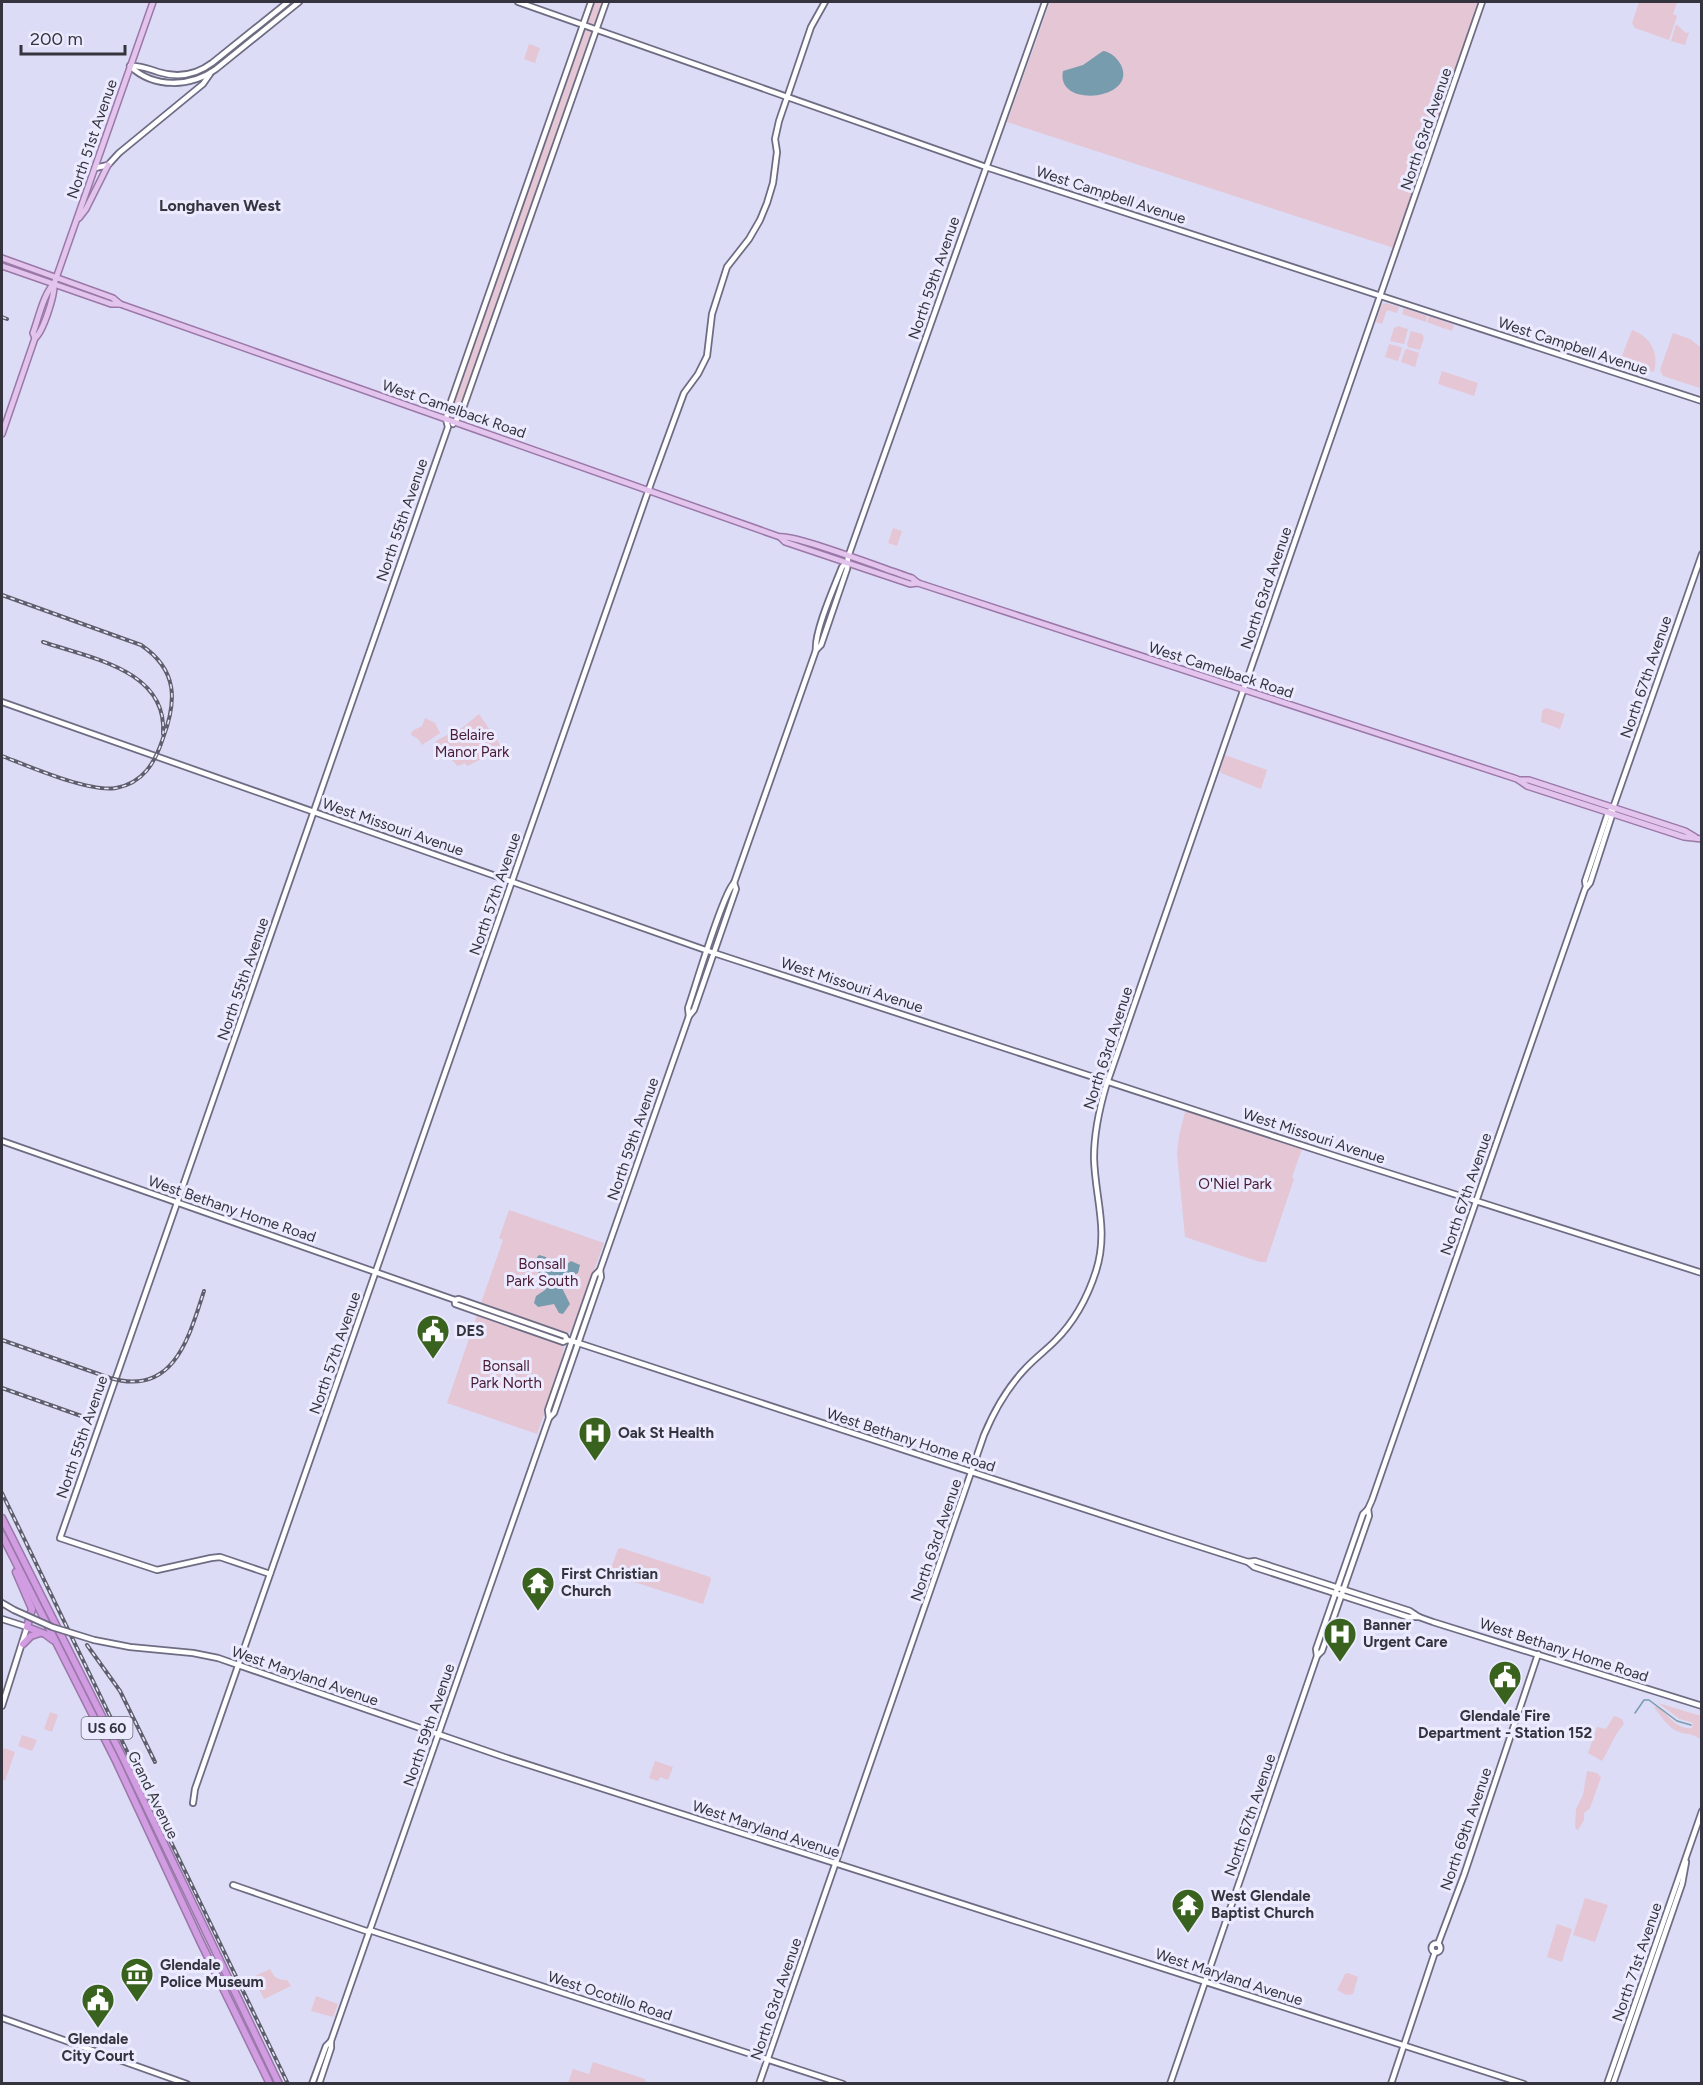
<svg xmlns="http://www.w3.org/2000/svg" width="1703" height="2085" font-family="Figtree,sans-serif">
<rect width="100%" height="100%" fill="#dddcf6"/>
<g fill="#e4c6d4">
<polygon points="592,2 603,2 460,411 456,416 451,415 449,412"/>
<polygon points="1050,2 1479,2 1394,248 1007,122"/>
<polygon points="1639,2 1653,3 1654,2 1677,2 1673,14 1677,16 1669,40 1635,28 1632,23"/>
<polygon points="1676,24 1686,33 1689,32 1685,45 1671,41"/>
<polygon points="529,44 540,48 535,63 524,59"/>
<polygon points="1386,303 1399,307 1397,313 1387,310 1382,324 1376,322 1382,304"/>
<polygon points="1404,308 1427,316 1426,322 1402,314"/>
<polygon points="1429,316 1454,325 1452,331 1446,329 1447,325 1445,329 1427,322"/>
<polygon points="1398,326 1408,329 1404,344 1390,341 1394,328"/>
<path d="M1632 330C1651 337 1659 353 1654 372L1622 363 1620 361Z"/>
<polygon points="1411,331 1422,334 1424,338 1420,350 1408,347 1407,344"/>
<polygon points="1673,333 1690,339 1701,348 1700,388 1663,376 1660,370"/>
<polygon points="1389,344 1401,347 1402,349 1398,361 1385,357"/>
<polygon points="1407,349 1419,353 1415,367 1401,362 1405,350"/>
<polygon points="1442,371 1478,383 1474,396 1438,384"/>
<polygon points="893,528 902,531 897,546 888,543"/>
<polygon points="1546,708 1565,714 1560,729 1541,722 1542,711"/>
<polygon points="479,714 503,749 467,766 465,763 458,766 435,744 437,740 462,728"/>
<polygon points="425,718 435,723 440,733 422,745 418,739 411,735 412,731 422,726"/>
<polygon points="1225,755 1267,770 1261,789 1221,773 1220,770"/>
<polygon points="1188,1111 1302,1149 1292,1177 1294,1179 1266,1262 1260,1262 1185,1237 1177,1153 1179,1136 1185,1112"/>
<polygon points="509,1210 604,1243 572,1330 568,1334 481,1303 503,1240 499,1238"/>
<polygon points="477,1315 561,1343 564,1347 560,1369 537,1434 447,1403"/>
<polygon points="621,1548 710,1577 711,1580 703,1604 609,1574 618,1549"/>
<path d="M1658 1703 1701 1716V1740C1694 1733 1688 1735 1679 1732 1668 1728 1661 1716 1654 1707L1657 1706C1668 1714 1676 1730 1692 1728L1693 1723 1680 1719Z"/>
<polygon points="50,1712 58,1715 52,1732 44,1729"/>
<path d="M1614 1716 1622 1719 1624 1724C1614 1735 1610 1748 1602 1761L1588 1753 1597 1727 1606 1729Z"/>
<polygon points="22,1735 37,1740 32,1751 18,1746"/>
<polygon points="4,1748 15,1752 5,1781 2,1779 2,1754"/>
<polygon points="655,1761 673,1767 668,1780 660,1777 658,1781 649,1778"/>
<polygon points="1587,1771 1597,1773 1601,1777 1590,1808 1584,1813 1584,1820 1578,1830 1575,1828 1576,1809 1583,1795"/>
<polygon points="1585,1898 1608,1905 1595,1942 1573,1935"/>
<polygon points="1557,1924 1572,1929 1562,1962 1547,1957"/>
<path d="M270 1969C274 1978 278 1980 287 1980L291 1986 264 1999 253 1977Z"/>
<polygon points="1348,1973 1358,1977 1353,1994 1346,1995 1337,1990 1345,1974"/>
<polygon points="316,1996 338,2004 333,2017 311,2011"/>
<polygon points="593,2062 645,2079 646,2083 568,2083 573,2069 589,2074"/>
</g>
<g fill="#779cad">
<path d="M1103 51C1111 52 1117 58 1121 65 1138 100 1055 109 1063 71L1083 65Z"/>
<path d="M539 1255 546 1257 550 1266 555 1269 562 1268 571 1261 580 1265 578 1273 563 1280V1290L570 1304 563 1314 559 1313 554 1304 538 1307 534 1303 536 1296 545 1290 548 1286C547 1275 535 1276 534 1261Z"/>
</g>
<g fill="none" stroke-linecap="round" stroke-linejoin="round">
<polyline stroke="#779cad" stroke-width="1.5" points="1635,1713 1644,1700 1649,1700 1677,1721 1691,1725"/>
<g stroke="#6e6c83" stroke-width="8">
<g id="secondary">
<polyline points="518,2 986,167 1702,401"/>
<path d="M130 66C154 89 191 87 216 69L299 2"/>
<path d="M130 66C141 65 148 69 158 72 177 78 196 75 212 63L288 2"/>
<polyline points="95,168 108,165 119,153 203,84 210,74"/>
<polyline points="453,424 461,414 606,2"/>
<polyline points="816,650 821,645 847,569 848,557 1045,2"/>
<polyline points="2,702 714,953 1341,1158 1702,1273"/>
<polyline points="1586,887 1585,881 1608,813 1613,808 1702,554"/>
<polyline points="689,1016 694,1010 736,889 734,883"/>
<polyline points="2,1141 455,1300 459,1299 565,1336 567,1340"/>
<polyline points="455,1300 455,1304 563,1342 567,1340 572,1341 1170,1537 1248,1562 1255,1561 1410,1611 1419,1617 1433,1622 1702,1706"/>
<path d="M549 1418 548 1410 595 1275 600 1270 689 1016 688 1008C695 988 723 893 734 883L816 650C814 632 835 585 842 567L846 563"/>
<polyline points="1248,1562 1254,1567 1408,1617 1419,1617"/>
<polyline points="270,1574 220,1557 211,1558 157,1570 60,1538 448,427 446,419 448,410 591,2"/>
<polyline points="2,1603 14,1610"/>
<polyline points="2,1619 27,1627 2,1706"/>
<polyline points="94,1640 130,1647 193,1653 218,1658 504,1757 1524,2084"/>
<polyline points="1317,1656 1316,1649 1363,1514 1368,1509 1372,1500 1585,889 1590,883 1613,812"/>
<polyline points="193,1803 195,1789 651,483 684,393 698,374 707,356 712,314 727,267 749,239 760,220 767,203 773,183 777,152 775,139 779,121 811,27 825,2"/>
<polyline points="233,1885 369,1932"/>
<polyline points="369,1930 843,2084"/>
<circle cx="1436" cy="1948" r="4.5"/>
<polyline points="1438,1944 1464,1875 1538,1654"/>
<polyline points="2,2018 187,2084"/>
<polyline points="312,2084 326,2046 331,2041 549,1418 554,1413 601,1277 600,1270"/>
<polyline points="319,2084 331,2048 331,2041"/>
<path d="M759 2084 984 1435C994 1411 1007 1388 1025 1369 1034 1359 1045 1351 1055 1341 1074 1322 1088 1296 1096 1271 1109 1230 1095 1198 1094 1158 1094 1133 1099 1110 1106 1086L1482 2"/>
<polyline points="1170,2084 1317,1656 1322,1651 1369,1516 1368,1509"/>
<polyline points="1391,2084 1435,1952"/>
<polyline points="1607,2084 1702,1811"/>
<polyline points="1613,2084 1682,1884 1686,1862"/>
</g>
</g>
<g stroke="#9a78a8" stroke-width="8">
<g id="primary">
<polyline points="79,218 86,209 108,165"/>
<polyline points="2,258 113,298 120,304 780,537 785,542 910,584 918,583"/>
<polyline points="2,266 111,304 120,304"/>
<path d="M35 338 33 333C38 320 44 292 54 284"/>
<path d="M2 434 35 338C43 332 55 295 54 284L153 2"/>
<path d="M780 537C794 534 890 571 912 578L918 583 1517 779 1527 786 1684 837 1702 839"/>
<polyline points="1519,780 1529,780 1685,831 1695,837"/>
</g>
</g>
<g stroke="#9a78a8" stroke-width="9">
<g id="highway">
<polyline points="2,1518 123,1758 279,2084"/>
<polyline points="2,1535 116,1761 201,1943 270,2084"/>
<polyline points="16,1572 32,1609 27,1627 45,1634 53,1640"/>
<polyline points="23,1644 31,1636 40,1633"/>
</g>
</g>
<use href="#secondary" stroke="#fff" stroke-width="4.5"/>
<use href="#primary" stroke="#e3c4ed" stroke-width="5"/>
<use href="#highway" stroke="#d19ce1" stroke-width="6"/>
<g stroke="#5f5e6c" stroke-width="4">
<g id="rail">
<polyline points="2,317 7,319"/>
<path d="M2 595 141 645C178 670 177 701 163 738 155 763 143 783 116 788 90 793 28 766 2 756"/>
<path d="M43 642C90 658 168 670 163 734"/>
<path d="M2 1340 110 1378C174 1397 189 1337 204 1291"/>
<polyline points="2,1388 87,1418"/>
<polyline points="2,1493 288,2084"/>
<polyline points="87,1645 120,1691 155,1762"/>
</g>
</g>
<use href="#rail" stroke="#ebeaff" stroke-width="1.5" stroke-dasharray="4.5" stroke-linecap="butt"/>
<g stroke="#6e6c83" stroke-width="8" stroke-linecap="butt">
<polyline id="secondary-bridge" points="14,1610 52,1627 94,1640"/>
</g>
<use href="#secondary-bridge" stroke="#fff" stroke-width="4.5"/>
</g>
<defs>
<g id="civic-pin" transform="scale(1.725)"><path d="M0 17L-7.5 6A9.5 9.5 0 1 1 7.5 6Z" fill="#39621e" stroke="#ebeaff"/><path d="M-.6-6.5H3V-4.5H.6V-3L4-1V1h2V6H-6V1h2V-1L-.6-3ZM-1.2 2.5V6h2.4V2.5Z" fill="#fff"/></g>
<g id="hospital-pin" transform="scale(1.725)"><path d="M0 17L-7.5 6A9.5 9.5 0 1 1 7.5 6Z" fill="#39621e" stroke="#ebeaff"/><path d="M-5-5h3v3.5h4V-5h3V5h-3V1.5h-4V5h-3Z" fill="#fff"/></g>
<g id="temple-pin" transform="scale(1.725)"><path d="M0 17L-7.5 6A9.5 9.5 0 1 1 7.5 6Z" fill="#39621e" stroke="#ebeaff"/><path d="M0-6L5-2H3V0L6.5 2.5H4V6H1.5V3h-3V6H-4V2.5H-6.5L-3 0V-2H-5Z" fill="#fff"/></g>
<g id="museum-pin" transform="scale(1.725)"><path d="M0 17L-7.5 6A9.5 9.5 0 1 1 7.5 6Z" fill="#39621e" stroke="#ebeaff"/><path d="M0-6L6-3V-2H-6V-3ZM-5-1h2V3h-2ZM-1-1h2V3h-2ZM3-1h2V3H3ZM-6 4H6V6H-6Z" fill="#fff"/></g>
</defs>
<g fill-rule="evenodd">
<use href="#civic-pin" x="433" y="1331"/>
<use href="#hospital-pin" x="595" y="1433"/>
<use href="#temple-pin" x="538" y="1583"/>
<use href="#hospital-pin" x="1340" y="1634"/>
<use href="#civic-pin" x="1505" y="1677"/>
<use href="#temple-pin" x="1188" y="1905"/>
<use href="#museum-pin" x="137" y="1974"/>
<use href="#civic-pin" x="98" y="2000"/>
</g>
<g text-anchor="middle" stroke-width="6" stroke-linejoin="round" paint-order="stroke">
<rect fill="#ebeaff" stroke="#6c6b78" stroke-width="1.5" x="81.5" y="1717" width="51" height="22" rx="4.5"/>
<g font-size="14" font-weight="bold" fill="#35343e">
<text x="107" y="1733">US 60</text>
</g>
<g font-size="15" fill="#35343e" stroke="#ebeaff">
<text transform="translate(1426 129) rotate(-71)" y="5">North 63rd Avenue</text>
<text transform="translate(92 139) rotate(-71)" y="5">North 51st Avenue</text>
<text transform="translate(1111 195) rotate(18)" y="5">West Campbell Avenue</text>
<text transform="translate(934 278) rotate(-71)" y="5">North 59th Avenue</text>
<text transform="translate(1573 346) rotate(18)" y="5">West Campbell Avenue</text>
<text transform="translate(454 409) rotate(19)" y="5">West Camelback Road</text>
<text transform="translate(402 520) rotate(-71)" y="5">North 55th Avenue</text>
<text transform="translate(1266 588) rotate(-71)" y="5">North 63rd Avenue</text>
<text transform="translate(1221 670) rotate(18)" y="5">West Camelback Road</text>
<text transform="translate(1646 677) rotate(-71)" y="5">North 67th Avenue</text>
<text transform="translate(393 827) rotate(19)" y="5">West Missouri Avenue</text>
<text transform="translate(495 894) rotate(-71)" y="5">North 57th Avenue</text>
<text transform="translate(243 979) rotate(-71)" y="5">North 55th Avenue</text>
<text transform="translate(852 985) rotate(18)" y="5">West Missouri Avenue</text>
<text transform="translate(1108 1048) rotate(-72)" y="5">North 63rd Avenue</text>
<text transform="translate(1314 1136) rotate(18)" y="5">West Missouri Avenue</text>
<text transform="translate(633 1139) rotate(-71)" y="5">North 59th Avenue</text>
<text transform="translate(1466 1194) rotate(-71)" y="5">North 67th Avenue</text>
<text transform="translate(232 1209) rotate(19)" y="5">West Bethany Home Road</text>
<text transform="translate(335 1353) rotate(-71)" y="5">North 57th Avenue</text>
<text transform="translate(82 1437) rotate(-71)" y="5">North 55th Avenue</text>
<text transform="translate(911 1440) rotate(18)" y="5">West Bethany Home Road</text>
<text transform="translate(936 1540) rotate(-71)" y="5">North 63rd Avenue</text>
<text transform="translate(1564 1650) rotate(18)" y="5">West Bethany Home Road</text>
<text transform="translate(305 1676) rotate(19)" y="5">West Maryland Avenue</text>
<text transform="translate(429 1725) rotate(-71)" y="5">North 59th Avenue</text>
<text transform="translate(153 1795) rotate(64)" y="5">Grand Avenue</text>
<text transform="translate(1250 1815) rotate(-71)" y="5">North 67th Avenue</text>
<text transform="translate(766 1829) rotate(18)" y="5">West Maryland Avenue</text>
<text transform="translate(1466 1829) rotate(-71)" y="5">North 69th Avenue</text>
<text transform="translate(1637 1962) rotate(-71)" y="5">North 71st Avenue</text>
<text transform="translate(1229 1977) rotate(18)" y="5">West Maryland Avenue</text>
<text transform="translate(610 1996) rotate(18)" y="5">West Ocotillo Road</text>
<text transform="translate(776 1999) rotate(-71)" y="5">North 63rd Avenue</text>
</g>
<g font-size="15" fill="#4b1d35" stroke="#ebeaff">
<text x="472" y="740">Belaire<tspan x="472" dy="17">Manor Park</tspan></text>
<text x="1235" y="1189">O'Niel Park</text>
<text x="542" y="1269">Bonsall<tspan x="542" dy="17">Park South</tspan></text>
<text x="506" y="1371">Bonsall<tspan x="506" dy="17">Park North</tspan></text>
</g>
<g font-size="15" font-weight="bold" fill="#35343e" stroke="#ebeaff" text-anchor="start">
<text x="456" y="1336">DES</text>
<text x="618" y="1438">Oak St Health</text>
<text x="561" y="1579">First Christian<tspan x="561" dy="17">Church</tspan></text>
<text x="1363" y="1630">Banner<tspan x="1363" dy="17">Urgent Care</tspan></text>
<text x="1505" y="1721" text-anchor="middle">Glendale Fire<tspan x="1505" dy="17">Department - Station 152</tspan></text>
<text x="1211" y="1901">West Glendale<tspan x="1211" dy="17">Baptist Church</tspan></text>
<text x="160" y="1970">Glendale<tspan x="160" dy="17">Police Museum</tspan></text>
<text x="98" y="2044" text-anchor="middle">Glendale<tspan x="98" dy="17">City Court</tspan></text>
</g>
<g font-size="16" font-weight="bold" fill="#35343e" stroke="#ebeaff">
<text x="220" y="211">Longhaven West</text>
</g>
</g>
<rect width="1703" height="2085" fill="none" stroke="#35343e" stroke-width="6"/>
<path d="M21 45v9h104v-9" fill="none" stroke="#35343e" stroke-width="3"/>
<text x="30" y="45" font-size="18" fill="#35343e" stroke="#ebeaff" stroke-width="4.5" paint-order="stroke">200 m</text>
</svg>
